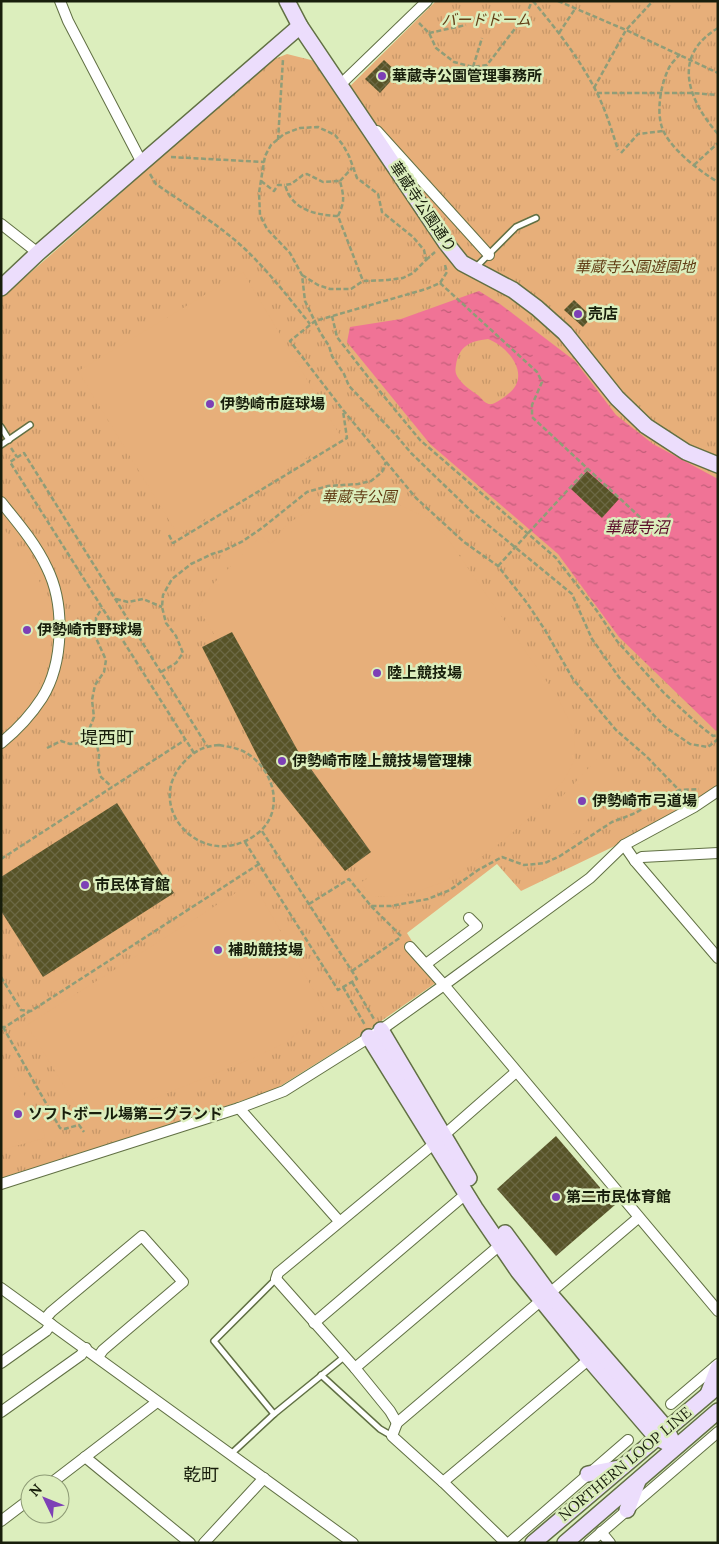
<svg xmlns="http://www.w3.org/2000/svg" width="719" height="1544" font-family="Lora,'Noto Sans JP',serif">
<defs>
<pattern id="park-tufts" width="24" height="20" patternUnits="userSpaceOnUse" patternTransform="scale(1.25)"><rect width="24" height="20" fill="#e7af7a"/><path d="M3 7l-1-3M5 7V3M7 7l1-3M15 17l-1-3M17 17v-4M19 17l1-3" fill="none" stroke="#c59668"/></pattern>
<pattern id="water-ripples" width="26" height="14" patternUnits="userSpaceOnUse" patternTransform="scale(1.25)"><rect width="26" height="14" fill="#f07396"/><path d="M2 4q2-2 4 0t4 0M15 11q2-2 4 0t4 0" fill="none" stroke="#c15e79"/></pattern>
<pattern id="building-cross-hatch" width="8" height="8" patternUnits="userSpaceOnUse" patternTransform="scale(1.25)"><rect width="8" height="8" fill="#575327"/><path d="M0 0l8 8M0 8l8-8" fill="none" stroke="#6b6844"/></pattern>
</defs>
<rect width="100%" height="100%" fill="#dceebd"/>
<path fill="url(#park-tufts)" d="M436 1H718V786L621 843 521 891 497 864 407 933 437 982 357 1038 274 1090 114 1144 1 1180V298C92 220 181 138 272 60L287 54 315 61 340 96Z"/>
<g fill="#e7af7a">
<polygon points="243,272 341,437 178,535 78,371"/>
<path d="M371 500 400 505 427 518 445 535 558 698 574 731 575 759 564 780 533 814 504 840 470 865 443 882 416 892 391 897 372 896 360 883 370 877 358 862 345 871 265 771 200 647 217 639 198 608 211 586 261 536 271 544C277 537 282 529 289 523 313 505 343 502 371 500Z"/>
<path d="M1 525C12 539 49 592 52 607 57 632 48 658 40 682 39 686 37 692 35 696 27 709 12 719 1 728Z"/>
<polygon points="597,759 623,784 566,841 542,818"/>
<polygon points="253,882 325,1011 285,1043 251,1059 114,1115 86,1122 27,1025"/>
<polygon points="1,1064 14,1077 43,1129 45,1138 1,1150"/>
</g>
<path fill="url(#water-ripples)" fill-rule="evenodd" d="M479 291 500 304 575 361 616 415 653 444 718 479V729L716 731 619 637 558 554 430 444 347 342 350 327 401 319ZM488 339C509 347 532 376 508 394 505 397 496 403 492 404 486 405 483 400 479 396 472 391 464 386 459 379 455 374 455 370 456 365 459 346 470 341 488 339Z"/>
<g fill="url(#building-cross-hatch)">
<polygon points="384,60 398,73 380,93 365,79"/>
<polygon points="574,300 592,317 583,327 564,310"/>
<polygon points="587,471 619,499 602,518 571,489"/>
<polygon points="232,632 298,751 371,852 345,871 265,771 202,647"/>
<polygon points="117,803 174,893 43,977 1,911 1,877"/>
<polygon points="556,1136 615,1205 556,1256 497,1189"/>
</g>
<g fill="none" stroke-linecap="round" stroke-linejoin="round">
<g stroke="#617044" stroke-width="8">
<g id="lane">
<polyline points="476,267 516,227 536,218"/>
<polyline points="1,427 9,440"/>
<polyline points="1,445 30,425"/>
<polyline points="321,1375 380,1429 392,1436"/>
<polyline points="274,1414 214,1341 276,1279"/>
<polyline points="231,1454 274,1414 344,1357"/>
</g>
</g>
<g stroke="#617044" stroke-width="12">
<g id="street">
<polyline points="60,1 68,21 142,163"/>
<polyline points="341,84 427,1"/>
<polyline points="377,131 489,255"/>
<polyline points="1,224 38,253"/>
<path d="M1 502C18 523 36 544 47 568 65 604 64 663 42 698 31 715 17 730 1 743"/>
<polyline points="624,845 635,861 718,958"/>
<polyline points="635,861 642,857 718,853"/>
<polyline points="410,947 444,985 718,1311"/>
<polyline points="426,964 477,926 469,918"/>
<polyline points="239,1108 339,1221"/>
<polyline points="1,1184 239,1108 284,1091 381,1030 444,985 590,878 624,845 694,807 718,791"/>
<polyline points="1,1288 353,1543"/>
<polyline points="45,1319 51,1312 142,1236 183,1282 103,1350 98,1357"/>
<polyline points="314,1323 467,1193"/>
<polyline points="1,1363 46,1331 51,1324"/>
<polyline points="355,1368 500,1245"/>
<polyline points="671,1404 718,1364"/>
<polyline points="1,1412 81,1355 86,1348"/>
<polyline points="397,1423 390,1411 355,1368 276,1279 278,1273 435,1143 516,1072"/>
<polyline points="85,1457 190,1543"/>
<polyline points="443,1482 593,1356"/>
<polyline points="50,1484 157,1402"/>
<polyline points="1,1521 30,1499"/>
<polyline points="601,1532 610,1543"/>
<polyline points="204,1543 264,1478"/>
<polyline points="506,1543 443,1482 392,1436 397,1423 638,1218"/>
<polyline points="509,1543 628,1440"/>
<polyline points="589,1543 718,1432"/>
</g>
</g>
<g stroke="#617044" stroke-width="18">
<g id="secondary">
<polyline points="287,1 300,26 446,243 462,263 513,290 537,308 565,333 617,398 646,426 686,452 718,465"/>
<polyline points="1,288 38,253 300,26"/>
<polyline points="381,1030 469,1178"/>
<polyline points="369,1037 475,1208 518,1271 589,1359 656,1437 675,1447"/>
<polyline points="505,1233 549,1293 666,1428 675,1447"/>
<polyline points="708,1394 718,1368"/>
<polyline points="588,1474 619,1468"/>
<polyline points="627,1510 638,1481"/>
<polyline points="533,1543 718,1386"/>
<polyline points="565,1543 718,1411"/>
</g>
</g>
<g stroke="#909d78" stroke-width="2.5" stroke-dasharray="5 2.5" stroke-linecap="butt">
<path d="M533 1C557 30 580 59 597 93 606 111 612 131 618 150"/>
<polyline points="558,1 626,30 718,73"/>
<polyline points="419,23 429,33 436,48 454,62 473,67 487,65 527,13 532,1"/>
<path d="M718 28C671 56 688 100 718 134"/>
<polyline points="429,33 466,25"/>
<polyline points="559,33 575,9"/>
<path d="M680 54C676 59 670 64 668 70 661 85 657 108 661 124 666 146 699 171 718 182"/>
<polyline points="473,67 482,38"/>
<polyline points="594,88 626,30 653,1"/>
<polyline points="597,93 692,93 718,95"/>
<polyline points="278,140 283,59"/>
<polyline points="621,153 638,134 663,131"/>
<polyline points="171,157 264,162"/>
<polyline points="694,165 718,143"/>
<path d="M150 174 156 184C186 205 218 224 245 249 269 272 289 298 310 324"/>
<polyline points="261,181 274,191 278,185 285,185"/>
<polyline points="340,181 352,168"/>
<path d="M338 216C345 201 344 197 340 181L323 182 307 174 303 175 291 184 285 185C292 210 315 215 338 216L363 281"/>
<polyline points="426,260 435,252"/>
<polyline points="445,265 447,272 440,283 426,289 315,321 290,341 343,410 416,498 464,542 498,566 527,603 545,630 573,679 616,730 646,756 679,790"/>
<polyline points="302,275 318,285 330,289 351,289 363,281 388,280 403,278 413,273 426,260 424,250 413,237 382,212 378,194 357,178 349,156 343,145 335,135 318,127 300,128 284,134 271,145 265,156 262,174 259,193 260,215 267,229 290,253 302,275 305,301 320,332 329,346 332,356 344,374 349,386 395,434 411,453 471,511 572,594 592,639 621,680 664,726 690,744 708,747 718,739"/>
<polyline points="440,283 537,372 542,382 532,405 532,417 656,532 671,513"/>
<polyline points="332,316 337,337 368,377 420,440 556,558 597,611 617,641 664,693 699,725 713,736 718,735"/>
<polyline points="11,448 17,457"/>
<polyline points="169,535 173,543 347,438 343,411"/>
<polyline points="498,566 588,468"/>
<polyline points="116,599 128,602 143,599 162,607"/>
<polyline points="161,672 176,663 183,653 176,636 166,623 162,607 163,595 172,579 191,564 212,554 225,550 243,541 262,528 307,492 328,486 358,484 371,481 382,472 386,462"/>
<polyline points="87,736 97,745 99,755 98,767 101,777 112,787"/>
<path d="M219 745C230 747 239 748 248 754 277 773 285 816 254 836 201 872 140 805 186 760 196 750 205 746 219 745Z"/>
<polyline points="47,748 61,741 70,744 79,743 87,735 94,717 92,700 95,685 104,672 106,660 96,638 96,618 102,608"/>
<polyline points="194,753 10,462 24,453 207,746"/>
<polyline points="245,842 338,990 357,979 262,831"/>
<polyline points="1,859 185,740"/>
<polyline points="309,904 349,879 371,906 391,906 428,899 450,890 478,870 502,857 524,865 545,863 560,856 612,822 633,814 679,790 699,789"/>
<polyline points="371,906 401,936"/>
<polyline points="352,971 401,937"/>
<polyline points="1,977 21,1010 31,1011 259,864"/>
<polyline points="352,982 374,1019"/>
<polyline points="343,987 365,1025"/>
<polyline points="1,1027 5,1027 30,1011"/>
<polyline points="3,1027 60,1128 64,1129 79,1125 84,1132"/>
</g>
<use href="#lane" stroke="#fff" stroke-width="5"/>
<use href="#street" stroke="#fff" stroke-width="10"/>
<use href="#secondary" stroke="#ecddfc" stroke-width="15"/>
</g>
<g fill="#7d40b6" stroke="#dceebd" stroke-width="2">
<circle cx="382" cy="76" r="5"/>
<circle cx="578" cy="314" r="5"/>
<circle cx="210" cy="404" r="5"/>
<circle cx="27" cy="630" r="5"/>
<circle cx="377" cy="673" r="5"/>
<circle cx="282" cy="761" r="5"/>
<circle cx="582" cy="801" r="5"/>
<circle cx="85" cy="885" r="5"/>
<circle cx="218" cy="950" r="5"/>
<circle cx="18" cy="1114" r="5"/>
<circle cx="556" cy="1197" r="5"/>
</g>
<g text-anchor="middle" stroke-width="5" stroke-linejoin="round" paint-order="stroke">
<g font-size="15" font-style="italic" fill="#623d15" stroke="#dceebd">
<text x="486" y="25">バードドーム</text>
<text x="635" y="272">華蔵寺公園遊園地</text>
<text x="359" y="502">華蔵寺公園</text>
</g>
<g font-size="15" font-weight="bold" fill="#181e0c" stroke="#dceebd" text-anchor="start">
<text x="392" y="81">華蔵寺公園管理事務所</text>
<text x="588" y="319">売店</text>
<text x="220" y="409">伊勢崎市庭球場</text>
<text x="37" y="635">伊勢崎市野球場</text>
<text x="387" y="678">陸上競技場</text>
<text x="292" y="766">伊勢崎市陸上競技場管理棟</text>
<text x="592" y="806">伊勢崎市弓道場</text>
<text x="95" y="890">市民体育館</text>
<text x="228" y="955">補助競技場</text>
<text x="28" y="1119">ソフトボール場第二グランド</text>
<text x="566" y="1202">第二市民体育館</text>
</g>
<g font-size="15" fill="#181e0c" stroke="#dceebd">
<text transform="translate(423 207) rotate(56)" y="5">華蔵寺公園通り</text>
<text transform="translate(625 1464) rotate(-40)" y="5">NORTHERN LOOP LINE</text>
</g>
<g font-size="16" font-style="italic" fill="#5a0a29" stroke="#dceebd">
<text x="637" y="533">華蔵寺沼</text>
</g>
<g font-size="18" fill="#181e0c" stroke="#dceebd">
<text x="107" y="744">堤西町</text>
<text x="201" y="1481">乾町</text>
</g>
</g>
<rect width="719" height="1544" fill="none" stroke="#181e0c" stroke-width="5"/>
<g transform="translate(45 1499) rotate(313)"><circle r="24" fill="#dceebd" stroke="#8e9b76"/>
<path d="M0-4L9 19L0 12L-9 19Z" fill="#7d40b6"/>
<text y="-8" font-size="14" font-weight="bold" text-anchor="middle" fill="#181e0c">N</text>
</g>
</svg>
